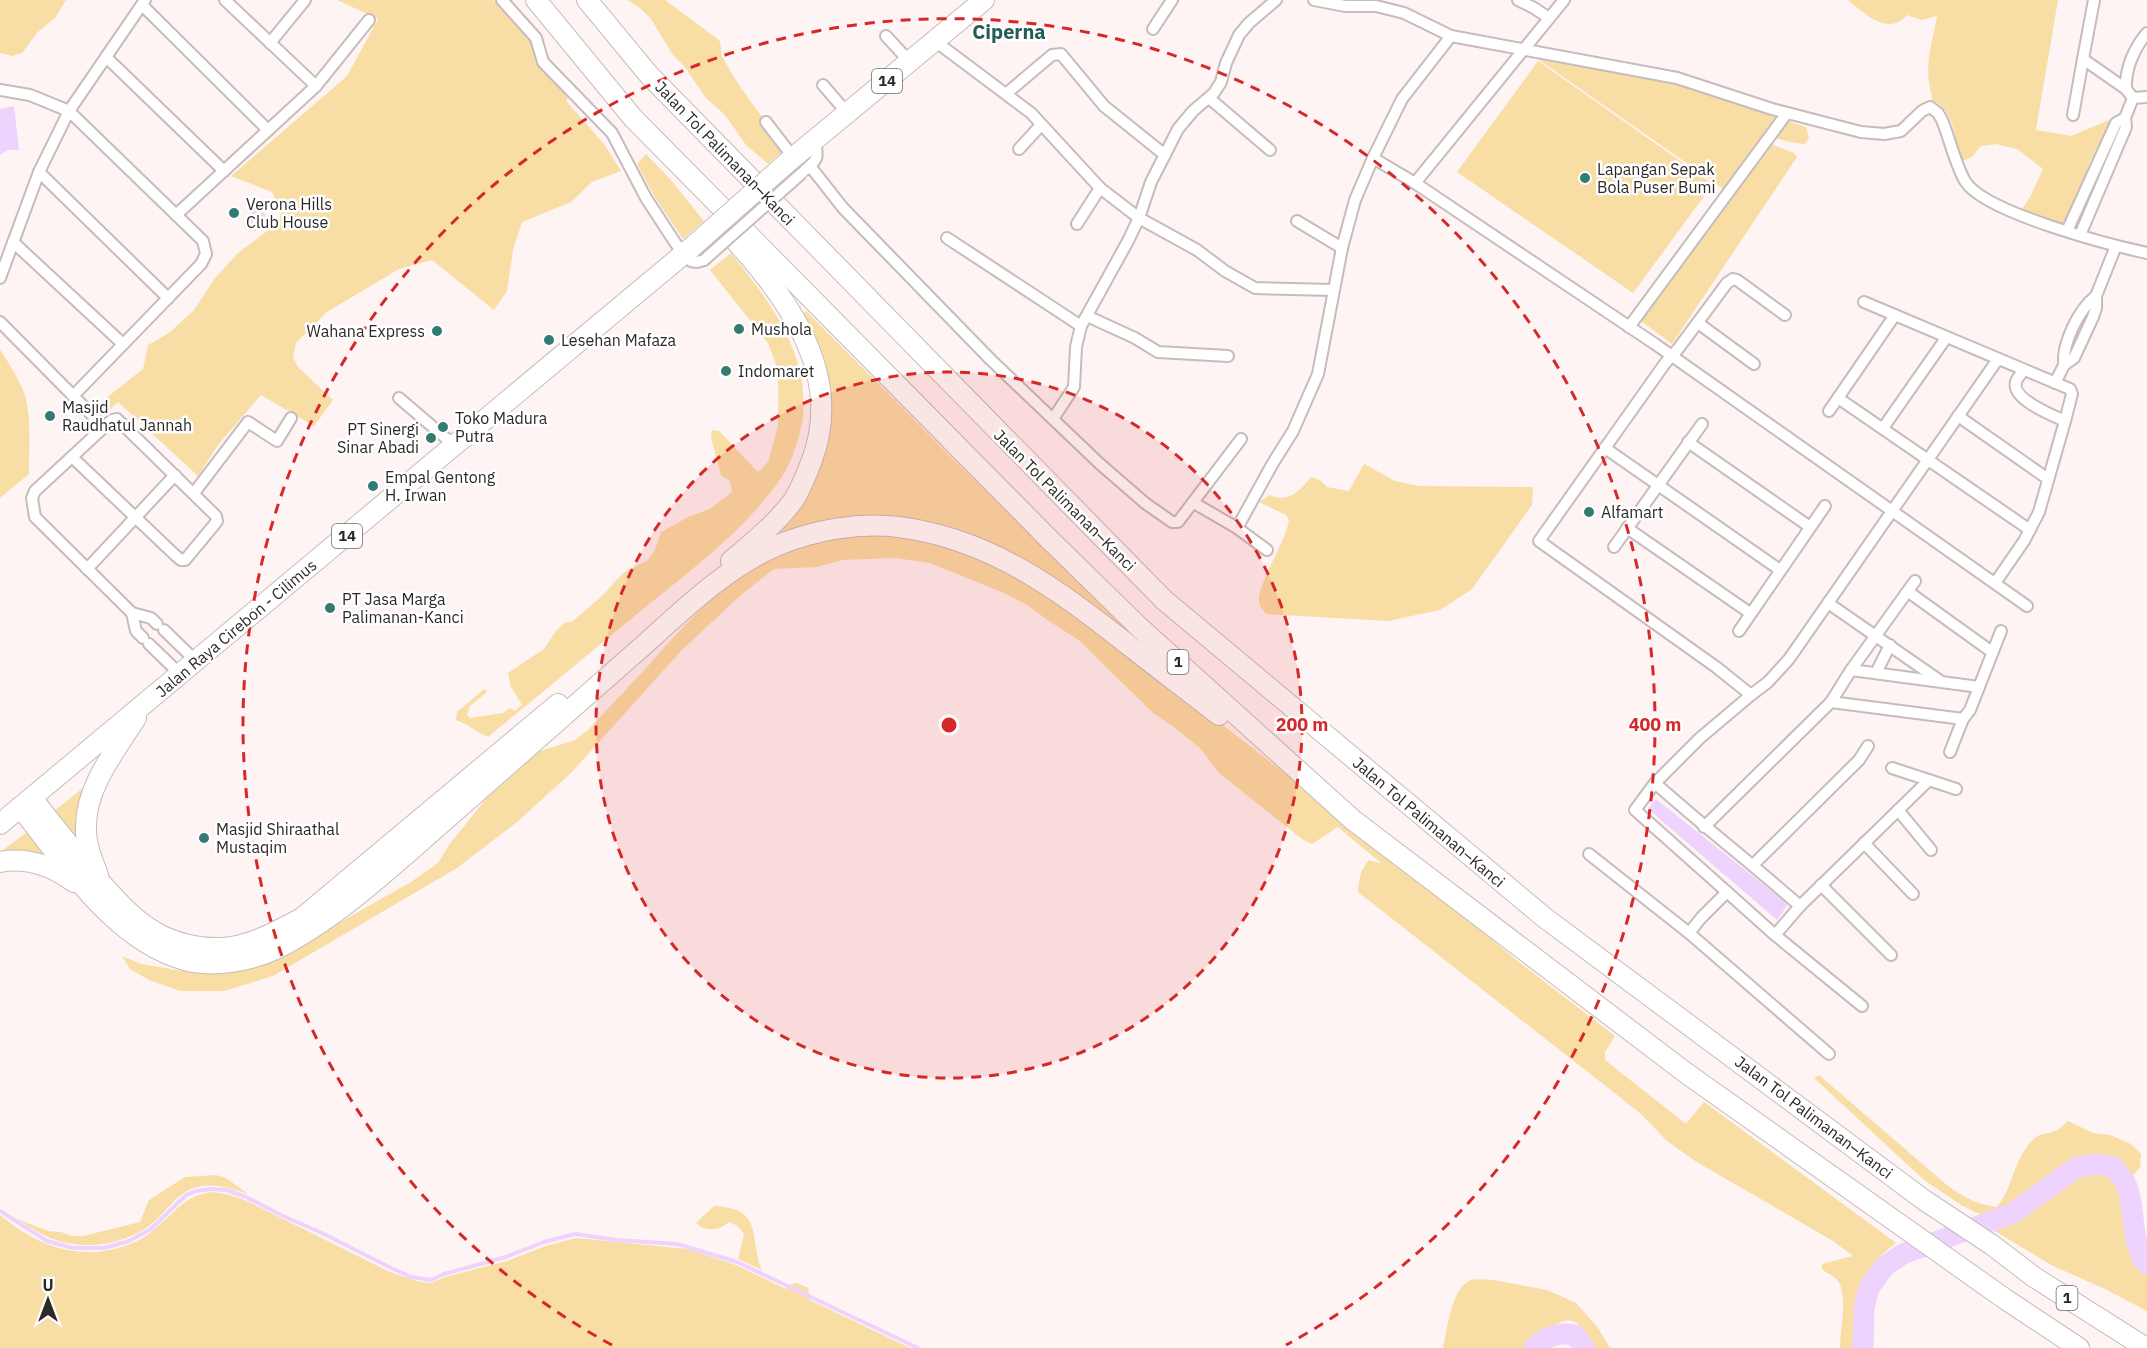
<svg xmlns="http://www.w3.org/2000/svg" width="2147" height="1348" font-family="'IBM Plex Sans',sans-serif">
<rect width="100%" height="100%" fill="#fef4f4"/>
<g fill="#f8dda5">
<polygon points="0,0 66,0 55,18 38,32 22,53 12,56 0,53"/>
<polygon points="337,0 493,0 504,8 527,34 532,42 535,62 567,97 567,102 604,144 621,171 592,182 571,202 522,222 513,250 507,291 494,310 432,260 399,269 327,312 296,343 293,358 298,367 333,400 314,426 261,395 218,445 198,476 118,402 108,411 101,402 143,369 148,345 169,333 194,310 215,278 238,253 279,222 281,213 272,192 231,176 347,76 378,19"/>
<path d="M627 0H665L719 40C722 46 720 52 723 58 740 90 764 119 786 148L768 164 746 145 725 115 706 98 684 66 673 55 651 19 640 8Z"/>
<path d="M1848 0H2058L2036 130 2071 136 2109 120 2108 127 2090 162 2066 226 2022 209 2030 197 2043 169 2017 149 1996 144 1981 146 1972 157 1960 162C1956 143 1954 108 1933 101 1923 66 1931 50 1937 16L1921 20 1907 15C1888 37 1864 13 1848 0Z"/>
<polygon points="1539,60 1670,82 1778,118 1725,190"/>
<polygon points="1538,61 1713,184 1633,293 1457,172"/>
<polygon points="1787,121 1806,127 1809,138 1805,144 1789,142 1775,138"/>
<polygon points="1771,144 1794,153 1797,157 1672,344 1641,321 1731,195"/>
<polygon points="646,154 670,179 704,221 683,239 656,199 637,164"/>
<path d="M731 253C768 299 809 352 803 415 802 431 792 462 783 475 749 526 700 563 653 601 598 646 543 692 488 737 476 732 468 724 456 720L457 712 484 689 487 690 486 693 470 706 467 715 470 718 503 713 510 708 515 711 522 705 511 687 508 673 544 649 556 631 564 623 573 621 604 594 623 573 648 560 655 550 661 532 688 517 710 509 732 492 730 481 721 475 711 438 712 430 719 431 758 472 768 462 778 426V370L768 343 710 270Z"/>
<polygon points="806,311 955,461 1147,647 914,522 753,552 828,435 831,412 830,387 818,346 802,315"/>
<path d="M0 349C8 362 17 376 23 390 32 410 29 452 29 474L0 498Z"/>
<path d="M1364 464 1395 481 1419 486 1533 487 1532 505 1472 589 1440 610 1388 621 1266 614C1263 610 1259 605 1259 601 1257 584 1286 542 1289 520L1286 515 1259 502 1270 495C1289 504 1300 490 1311 477L1320 480 1327 487 1349 491Z"/>
<path d="M870 532 938 541 1023 578 1201 708 1287 775 1406 869 1520 963 1615 1036 1605 1052V1060L1686 1124 1704 1102 1896 1243C1889 1249 1880 1255 1875 1262 1856 1286 1855 1319 1857 1348H1840C1840 1330 1848 1296 1838 1281 1834 1275 1827 1274 1822 1269V1264L1853 1256 1833 1241 1695 1161 1667 1141 1640 1113 1358 892C1359 879 1360 870 1369 860L1382 864 1338 827 1312 844 1302 839 1219 773 1200 748 1171 725 1153 713 1080 641 1049 621 1027 605 1004 593 930 563 895 558 842 560 817 567 774 569 742 594 681 651 571 773 516 823 457 868 273 976 224 991H180L149 980 130 969 122 956 141 964 182 971H242L268 963 411 882 438 863 449 845 492 791 537 752 575 740 588 730C608 709 628 687 648 666 688 621 728 575 785 552 813 541 841 537 870 532Z"/>
<polygon points="88,784 83,852 53,812"/>
<polygon points="29,831 52,859 0,852"/>
<path d="M1819 1075 1948 1186C1964 1197 1978 1205 1997 1207 2013 1188 2014 1158 2032 1141 2041 1131 2048 1135 2057 1130 2061 1128 2065 1123 2068 1121L2093 1133 2110 1135 2131 1144 2141 1154 2140 1167 2130 1180 2115 1162 2097 1159 2075 1162 2010 1209 1992 1217 1983 1216 1961 1205 1924 1180 1814 1078Z"/>
<polygon points="2097,1169 2110,1172 2120,1185 2136,1259 2147,1272 2147,1311 2105,1289 2053,1266 1993,1230 2015,1218 2079,1172"/>
<path d="M216 1175 226 1178 248 1194C230 1188 212 1182 194 1188 175 1194 164 1215 149 1226 121 1246 80 1251 48 1237 37 1232 27 1225 17 1219L48 1231 61 1232 72 1236H83L140 1222 149 1200 185 1177Z"/>
<path d="M211 1192 226 1194 245 1200 390 1272 420 1282 431 1283 445 1277 507 1261 546 1246 576 1238 687 1249 736 1265 786 1289 791 1284 797 1283 808 1288 810 1300 910 1348H0V1215C14 1226 31 1238 47 1244 81 1258 127 1254 155 1229 176 1212 182 1197 211 1192Z"/>
<path d="M714 1206C765 1209 748 1236 762 1270L738 1259 744 1234 738 1226 729 1222C720 1230 706 1233 696 1223Z"/>
<path d="M1493 1280 1547 1290 1576 1303 1598 1328 1610 1348H1594C1574 1302 1555 1322 1530 1348H1443C1447 1331 1451 1289 1469 1281 1476 1278 1486 1280 1493 1280Z"/>
</g>
<g fill="#edd3fd">
<polygon points="14,106 19,150 8,150 0,155 0,109"/>
<polygon points="250,199 264,202 265,217 255,232 251,228"/>
<polygon points="1656,799 1788,904 1777,920 1648,809"/>
</g>
<g fill="none" stroke-linecap="round" stroke-linejoin="round">
<polyline stroke="#edd3fd" stroke-width="4" points="0,1211 47,1241 73,1248 104,1248 129,1241 151,1229 186,1195 196,1191 211,1189 226,1190 246,1197 283,1216 322,1233 391,1268 411,1277 431,1280 444,1274 506,1257 544,1242 575,1234 617,1240 677,1244 737,1262 918,1348"/>
<g stroke="#edd3fd" stroke-width="21">
<path d="M1534 1348C1546 1336 1558 1332 1575 1335L1584 1348"/>
<path d="M1863 1348 1864 1308 1869 1288 1885 1266 1903 1254 2013 1213 2077 1167 2097 1164 2113 1167C2116 1172 2122 1177 2125 1182 2137 1207 2129 1243 2147 1264"/>
</g>
<g stroke="#c7bcbb" stroke-width="14">
<g id="street">
<polyline points="225,0 316,86"/>
<polyline points="502,0 536,38 543,62 612,133 646,198 676,244 691,261 697,262 704,260"/>
<path d="M1314 0 1345 6H1376L1404 13 1451 36 1677 78 1772 109 1861 132 1884 134 1901 131 1922 111 1930 107 1938 113 1942 120C1949 137 1956 166 1965 181 1983 212 2110 245 2147 253"/>
<polyline points="1518,0 1534,8 1549,18"/>
<polyline points="2094,0 2083,59 2126,89 2133,98"/>
<polyline points="142,5 268,130"/>
<polyline points="1153,29 1172,0"/>
<polyline points="886,36 910,62"/>
<polyline points="1451,36 1402,99 1373,158 1415,183 1655,344 2027,606"/>
<polyline points="935,41 1031,113 1100,188 1139,218 1197,250 1225,271 1255,288 1334,290"/>
<polyline points="270,43 305,0"/>
<polyline points="106,57 224,171"/>
<polyline points="823,85 848,114"/>
<path d="M2126 89C2125 69 2134 48 2147 33"/>
<polyline points="0,90 30,95 69,111 39,172 0,278"/>
<polyline points="1007,93 1052,55 1061,54 1104,106 1165,155"/>
<polyline points="1209,98 1270,150"/>
<polyline points="2133,98 2147,97"/>
<polyline points="2073,115 2083,59"/>
<polyline points="766,122 793,157"/>
<polyline points="1019,149 1041,125"/>
<polyline points="810,166 843,208 991,360 1100,464 1145,503 1172,522 1178,522 1241,439"/>
<path d="M805 170C819 159 818 157 815 140"/>
<polyline points="39,172 168,298"/>
<polyline points="1415,183 1564,0"/>
<polyline points="176,215 316,86 369,20"/>
<polyline points="1297,221 1342,248"/>
<polyline points="1077,224 1100,188"/>
<polyline points="2067,231 2116,123 2125,118"/>
<polyline points="2080,235 2126,127 2125,118 2133,98"/>
<polyline points="947,238 1081,326"/>
<polyline points="13,242 123,344"/>
<polyline points="1864,302 2070,389 2072,394 2065,421 2039,512 2024,541 1995,583"/>
<polyline points="1785,315 1737,280 1733,279 1727,283 1678,349 1666,362 1539,541 1716,667 1751,695 1700,738 1655,783 1635,810 1727,892 1701,918 1689,933 1829,1054"/>
<polyline points="1087,316 1135,338 1158,352 1228,356"/>
<polyline points="0,322 104,427 35,491 32,498 35,517 132,613 151,618 157,624"/>
<polyline points="1698,323 1754,364"/>
<polyline points="1629,327 1787,113"/>
<path d="M2064 365C2062 343 2079 309 2096 296"/>
<path d="M2024 370C2022 373 2017 378 2016 382 2011 399 2052 415 2065 421"/>
<polyline points="2055,383 2064,365 2074,358 2093,317 2096,308 2096,296 2116,246"/>
<polyline points="73,396 201,264 206,254 203,241 69,111 145,0"/>
<polyline points="399,398 454,445"/>
<polyline points="1838,398 2030,530"/>
<polyline points="1829,411 1895,315"/>
<polyline points="1958,416 2048,479"/>
<polyline points="1053,419 1074,387 1076,347 1081,326 1128,241 1139,218 1151,182 1178,129 1193,111 1214,93 1221,82 1226,63 1239,35 1249,23 1276,0"/>
<polyline points="1883,428 1946,338"/>
<polyline points="1688,442 1810,527"/>
<polyline points="1605,448 1780,570"/>
<polyline points="72,457 175,555 181,560 185,560 214,525 217,521 216,516 117,419 112,420 104,427"/>
<polyline points="194,493 248,422 277,441 291,418"/>
<polyline points="1194,503 1237,528"/>
<polyline points="1627,528 1750,613"/>
<polyline points="1614,547 1702,424"/>
<polyline points="1267,550 1237,528 1273,463 1293,431 1318,374 1342,248 1355,200 1373,158"/>
<polyline points="87,569 175,475"/>
<polyline points="1906,593 1910,593 1992,652"/>
<polyline points="1828,603 1939,680"/>
<polyline points="132,613 136,631 143,638"/>
<polyline points="164,630 197,662"/>
<polyline points="1739,631 1825,506"/>
<polyline points="149,644 181,675"/>
<polyline points="1851,670 1979,687 2001,631"/>
<polyline points="1876,673 1890,645"/>
<polyline points="1751,695 1768,682 1789,659 1998,359"/>
<polyline points="1831,702 1963,719 1950,752"/>
<polyline points="1963,719 1970,710 1979,687"/>
<polyline points="1892,768 1956,789"/>
<path d="M1655 783C1702 825 1752 864 1800 906"/>
<polyline points="1898,810 1931,850"/>
<polyline points="1704,827 1831,702 1851,670 1915,581"/>
<polyline points="1864,843 1913,894"/>
<polyline points="1589,854 1689,933"/>
<polyline points="1753,865 1859,760 1868,746"/>
<polyline points="1821,885 1891,955"/>
<polyline points="1727,892 1775,935 1862,1006"/>
<polyline points="1775,935 1800,906 1929,780"/>
</g>
</g>
<g stroke="#c7bcbb" stroke-width="22">
<g id="highway">
<polyline points="536,0 633,118 1048,538 1139,627 1353,820 1686,1073 2005,1299 2079,1348"/>
<polyline points="587,0 649,75 1164,600 1545,918 1924,1200 1992,1245 2034,1277 2146,1348"/>
<polyline points="789,161 984,0"/>
<path d="M723 227C781 290 846 369 812 460 807 473 801 489 793 501 776 524 752 543 731 561"/>
<path d="M32 798C54 827 77 855 101 883 117 901 134 920 155 932 173 943 200 949 221 948 250 947 277 931 302 918L558 704"/>
<path d="M20 807C64 861 114 941 185 960 214 968 251 961 278 948 334 920 389 869 436 828 503 769 569 711 636 652 678 615 723 569 776 546 814 530 858 522 899 527 992 539 1060 591 1131 647 1160 670 1190 692 1219 715"/>
<polyline points="0,824 692,247"/>
<path d="M0 862C27 857 52 866 74 882"/>
<path d="M98 875C92 859 85 843 86 826 86 786 116 750 136 718"/>
</g>
</g>
<use href="#street" stroke="#fff" stroke-width="10"/>
<use href="#highway" stroke="#fff" stroke-width="20"/>
<g stroke="#c7bcbb" stroke-width="14" stroke-linecap="butt">
<polyline id="street-bridge" points="704,260 802,173"/>
</g>
<g stroke="#c7bcbb" stroke-width="22" stroke-linecap="butt">
<polyline id="highway-bridge" points="692,247 789,161"/>
</g>
<use href="#street-bridge" stroke="#fff" stroke-width="10"/>
<use href="#highway-bridge" stroke="#fff" stroke-width="20"/>
</g>
<circle cx="949" cy="725" r="353" fill="#d62828" fill-opacity=".12"/>
<g fill="none" stroke="#d62828" stroke-width="3" stroke-dasharray="10 8">
<circle cx="949" cy="725" r="353"/>
<path d="M612 1345A706 706 0 1 1 1286 1345"/>
</g>
<g fill="#327a72" stroke="#fff" stroke-width="2">
<circle cx="1585" cy="178" r="6"/>
<circle cx="234" cy="213" r="6"/>
<circle cx="739" cy="329" r="6"/>
<circle cx="437" cy="331" r="6"/>
<circle cx="549" cy="340" r="6"/>
<circle cx="726" cy="371" r="6"/>
<circle cx="50" cy="416" r="6"/>
<circle cx="443" cy="427" r="6"/>
<circle cx="431" cy="438" r="6"/>
<circle cx="373" cy="486" r="6"/>
<circle cx="1589" cy="512" r="6"/>
<circle cx="330" cy="608" r="6"/>
<circle cx="204" cy="838" r="6"/>
</g>
<g text-anchor="middle" stroke-width="5" stroke-linejoin="round" paint-order="stroke">
<g fill="#fff" stroke="#6c6969" stroke-width="1.5">
<rect x="872" y="69" width="30" height="24" rx="4.5"/>
<rect x="332" y="524" width="30" height="24" rx="4.5"/>
<rect x="1167.5" y="650" width="21" height="24" rx="4.5"/>
<rect x="2056.5" y="1286" width="21" height="24" rx="4.5"/>
</g>
<g font-size="15" font-weight="bold" fill="#2d2929">
<text x="887" y="86">14</text>
<text x="347" y="541">14</text>
<text x="1178" y="667">1</text>
<text x="2067" y="1303">1</text>
</g>
<g font-size="16" fill="#2d2929" stroke="#fff">
<text transform="translate(725 153) rotate(46)" y="6">Jalan Tol Palimanan–Kanci</text>
<text transform="translate(1065 500) rotate(45)" y="6">Jalan Tol Palimanan–Kanci</text>
<text transform="translate(236 628) rotate(-40)" y="6">Jalan Raya Cirebon - Cilimus</text>
<text transform="translate(1429 822) rotate(40)" y="6">Jalan Tol Palimanan–Kanci</text>
<text transform="translate(1814 1117) rotate(37)" y="6">Jalan Tol Palimanan–Kanci</text>
</g>
<g font-size="16" fill="#2d2929" stroke="#fff" text-anchor="start">
<text x="1597" y="175">Lapangan Sepak<tspan x="1597" dy="18">Bola Puser Bumi</tspan></text>
<text x="246" y="210">Verona Hills<tspan x="246" dy="18">Club House</tspan></text>
<text x="751" y="335">Mushola</text>
<text x="425" y="337" text-anchor="end">Wahana Express</text>
<text x="561" y="346">Lesehan Mafaza</text>
<text x="738" y="377">Indomaret</text>
<text x="62" y="413">Masjid<tspan x="62" dy="18">Raudhatul Jannah</tspan></text>
<text x="455" y="424">Toko Madura<tspan x="455" dy="18">Putra</tspan></text>
<text x="419" y="435" text-anchor="end">PT Sinergi<tspan x="419" dy="18">Sinar Abadi</tspan></text>
<text x="385" y="483">Empal Gentong<tspan x="385" dy="18">H. Irwan</tspan></text>
<text x="1601" y="518">Alfamart</text>
<text x="342" y="605">PT Jasa Marga<tspan x="342" dy="18">Palimanan-Kanci</tspan></text>
<text x="216" y="835">Masjid Shiraathal<tspan x="216" dy="18">Mustaqim</tspan></text>
</g>
<g font-size="20" font-weight="bold" fill="#245c56" stroke="#fff">
<text x="1009" y="39">Ciperna</text>
</g>
</g>
<circle cx="949" cy="725" r="9" fill="#d62828" stroke="#fff" stroke-width="3"/>
<g font-size="18" text-anchor="middle" font-weight="bold" fill="#d62828" stroke="#fff" stroke-width="5" stroke-linejoin="round" paint-order="stroke">
<text x="1302" y="731">200 m</text>
<text x="1655" y="731">400 m</text>
</g>
<g transform="translate(48 1300)" stroke="#ffffff" stroke-width="4.5" paint-order="stroke">
<path d="M0-4.5L10 22L0 15L-10 22Z" fill="#2d2929"/>
<text y="-9" font-size="16" font-weight="bold" text-anchor="middle" fill="#2d2929">U</text>
</g>
</svg>
